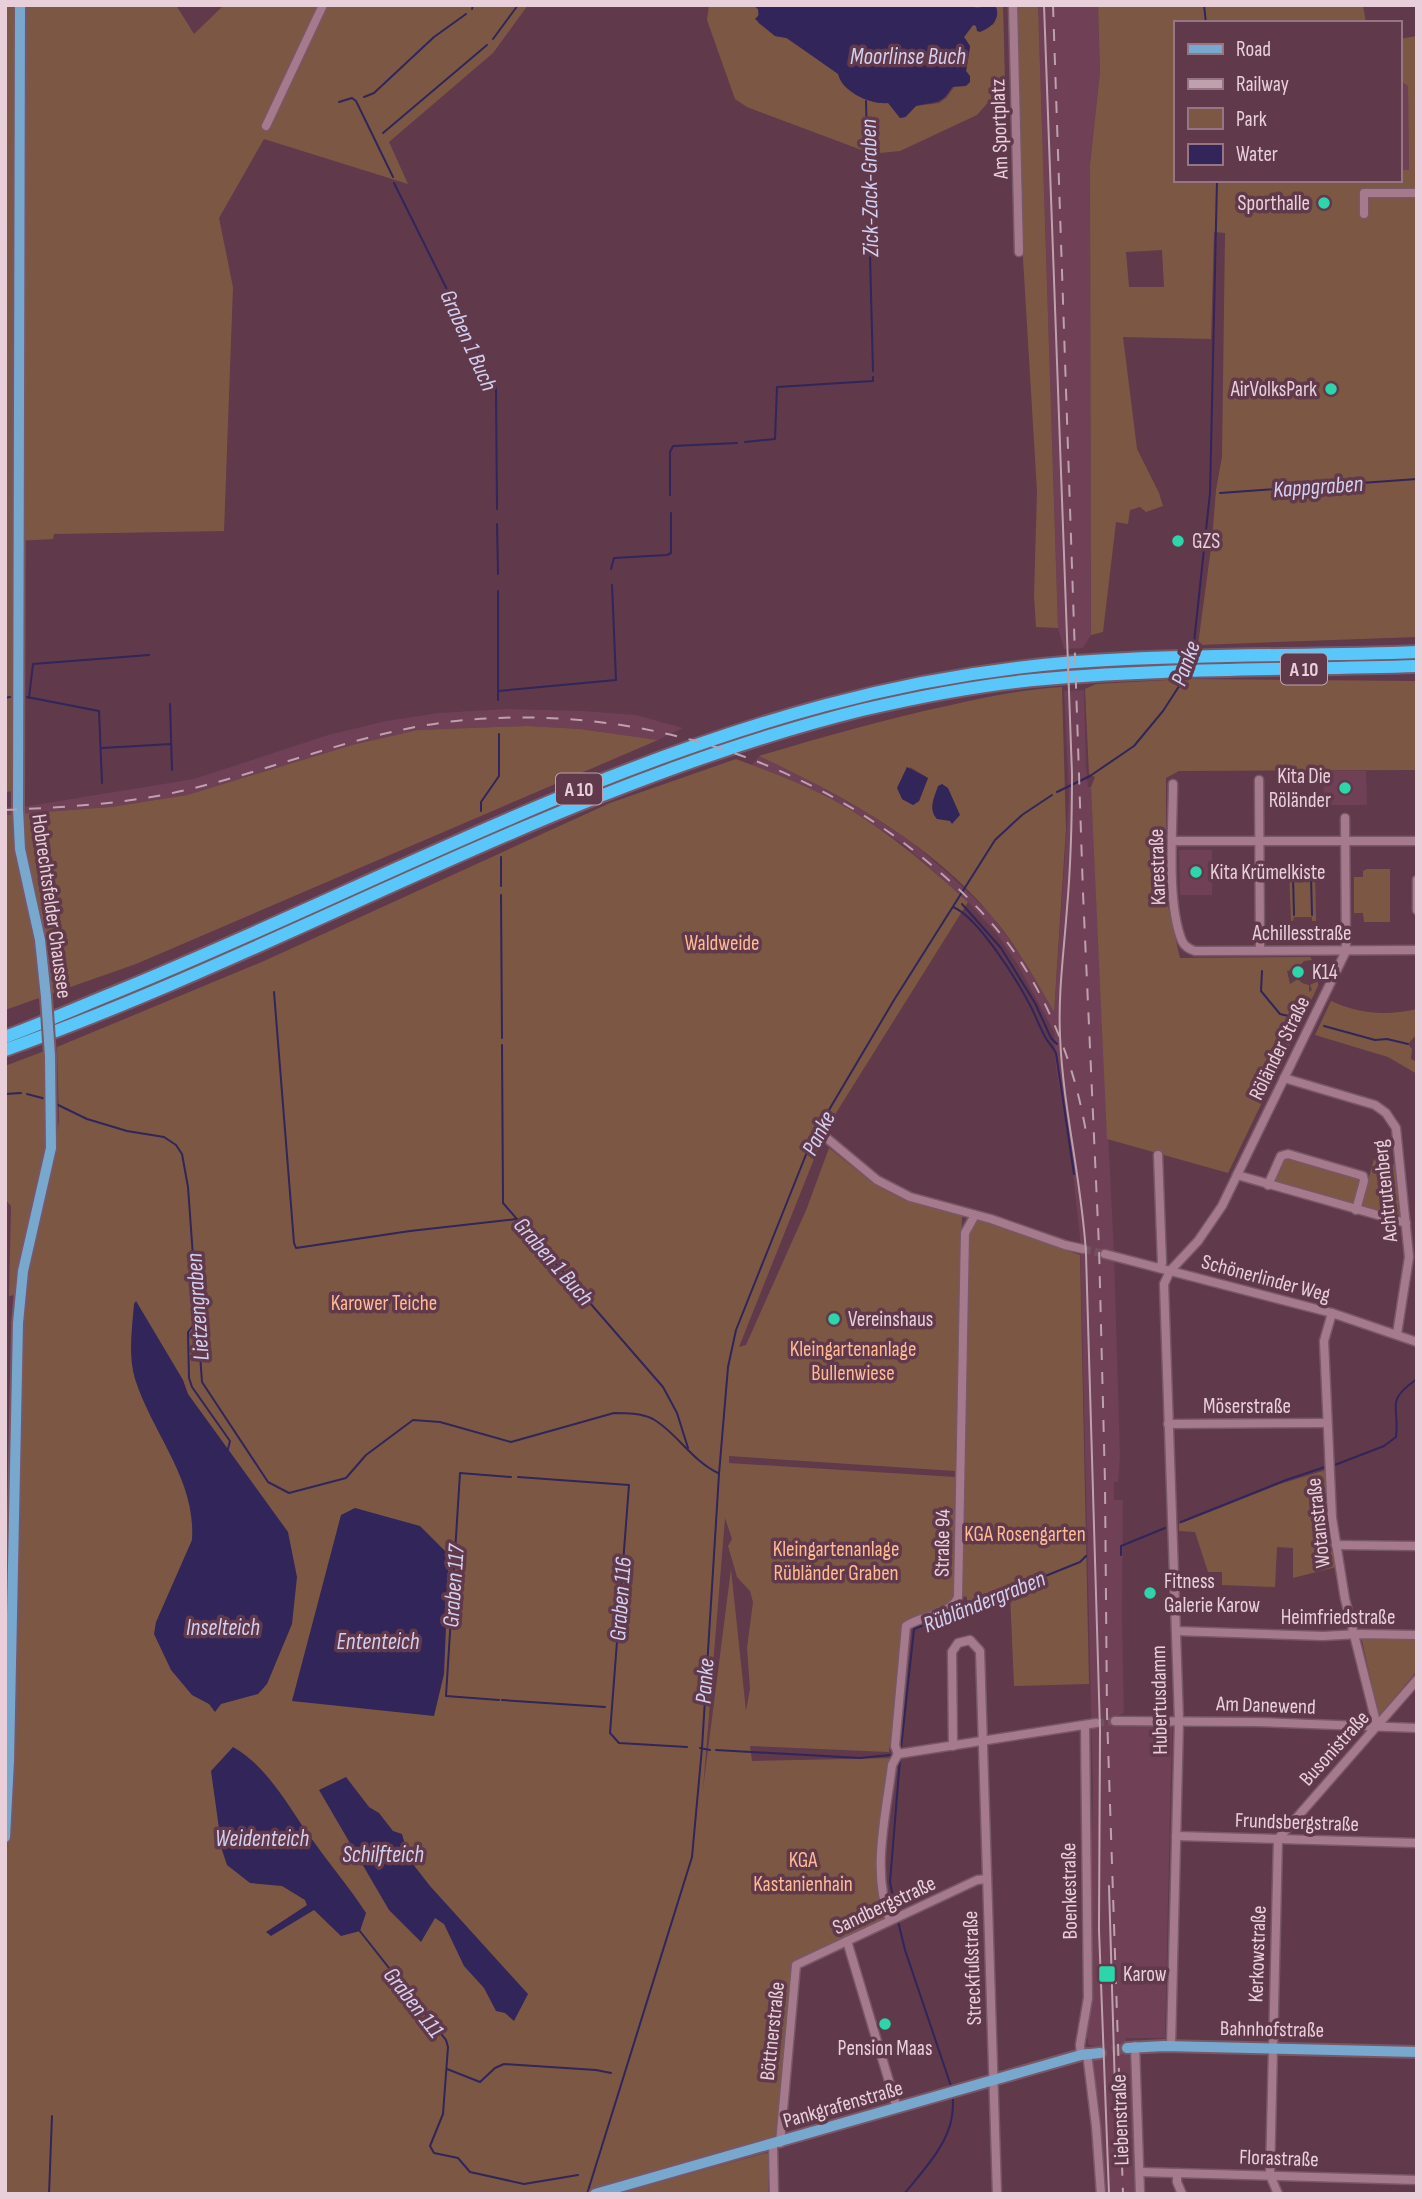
<svg xmlns="http://www.w3.org/2000/svg" width="1422" height="2199" font-family="'Sofia Sans Condensed',sans-serif">
<rect width="100%" height="100%" fill="#60394b"/>
<g fill="#6f4056">
<polygon points="1038,5 1098,5 1100,72 1090,165 1091,635 1083,648 1064,649 1058,628"/>
<polygon points="1399,80 1408,86 1409,170 1399,170"/>
<polygon points="1084,690 1086,767 1088,787 1091,787 1114,1252 1120,1456 1118,1482 1114,1482 1114,1498 1115,1500 1123,1500 1122,1616 1124,1713 1117,1716 1117,1725 1172,1727 1165,2038 1126,2038 1127,2055 1130,2056 1136,2194 1103,2194 1091,2059 1100,2055 1100,2047 1089,2045 1087,2037 1093,1792 1080,1238 1072,1163 1056,1067 1054,1032 1018,965 997,934 968,902 938,875 904,845 854,812 788,779 752,765 759,756 809,780 871,815 914,844 951,876 990,913 1021,956 1054,1012 1069,797 1064,691"/>
<polygon points="507,709 583,711 636,715 683,728 658,740 580,729 527,726 418,730 352,745 187,795 111,807 5,815 5,807 22,807 194,779 328,735 386,721 438,713"/>
<polygon points="1323,771 1366,771 1367,805 1324,805"/>
<polygon points="1179,850 1212,850 1212,895 1180,895"/>
</g>
<g fill="#7c5844" fill-rule="evenodd">
<polygon points="5,5 176,5 194,34 224,5 528,5 493,53 389,142 408,184 264,139 219,218 233,287 224,531 54,534 53,539 16,541 14,791 5,792"/>
<path d="M709 5H753L758 9V23L775 36 786 38 839 74 888 102 900 118 906 117 916 106 939 103 946 98 966 71 970 46 964 37 973 25H993C997 18 999 12 995 5H1003L1005 83 977 115 900 151 880 153 859 149 747 107 735 99 707 20Z"/>
<polygon points="1015,5 1038,5 1058,628 1036,627 1034,596 1037,491 1022,242"/>
<path d="M1098 5H1363L1366 23H1175V180H1399V170H1409L1408 86 1399 80V39L1417 36V637L1198 645 1212 540 1216 490 1222 457 1225 233 1214 232 1211 339 1123 337 1137 449 1159 493 1163 506 1146 512 1140 507 1130 510 1128 524 1116 522 1103 632 1091 635 1090 165 1100 72ZM1162 250 1164 287H1129L1126 252Z"/>
<polygon points="1189,675 1191,679 1417,681 1417,770 1179,771 1166,778 1166,898 1180,958 1310,957 1312,960 1304,961 1297,969 1287,971 1290,984 1298,979 1302,983 1309,985 1309,992 1312,990 1310,985 1318,981 1318,986 1228,1173 1107,1139 1091,787 1095,777 1089,774 1085,689 1096,684 1187,679"/>
<path d="M1062 687 1066 829 1054 1012C1035 979 1016 944 990 914 931 843 842 795 759 756 822 737 886 719 951 705 988 697 1024 689 1062 687ZM910 767 928 778 919 801 913 805 902 799Z"/>
<polygon points="527,726 580,729 658,740 136,964 5,1010 5,815 111,807 187,795 352,745 418,730"/>
<path d="M736 759C768 771 800 783 831 799 882 826 926 864 968 902L826 1129 739 1347 746 1345 807 1208 829 1148 875 1185 904 1200 962 1216 955 1471 729 1456V1463L955 1477 954 1603 903 1623 889 1752 750 1746 752 1761 891 1758 878 1859 887 1919 794 1962 775 2141 584 2194 5 2193V1888L12 1753 25 1276 53 1165 59 1120 57 1047 264 961 610 803ZM725 1518 732 1539 728 1546 737 1577 750 1591 753 1602 747 1648 750 1689 746 1711 731 1569 703 1789Z"/>
<polygon points="1313,869 1315,869 1316,921 1312,921 1312,917 1294,917 1293,921 1291,921 1289,870 1292,870 1293,875 1313,874"/>
<polygon points="1367,869 1390,869 1390,922 1364,922 1363,913 1354,913 1354,877 1363,877 1363,871"/>
<path d="M1331 1001C1359 1014 1386 1016 1417 1009V1034L1408 1044 1412 1049 1411 1059 1417 1062V1074L1388 1057 1315 1035Z"/>
<polygon points="47,1050 50,1125 44,1167 15,1295 9,1296 11,1206 5,1199 5,1066"/>
<polygon points="1289,1157 1359,1177 1361,1182 1355,1204 1273,1181 1283,1159"/>
<polygon points="1374,1159 1395,1165 1399,1214 1397,1216 1361,1206"/>
<polygon points="976,1219 1080,1255 1089,1684 1014,1686 1010,1593 967,1610 967,1597 963,1596 968,1232"/>
<polygon points="1326,1470 1330,1536 1336,1567 1293,1578 1293,1548 1277,1547 1275,1587 1222,1585 1222,1572 1208,1572 1195,1532 1179,1531 1179,1524 1280,1484"/>
<polygon points="1361,1636 1417,1637 1417,1671 1379,1716"/>
<polygon points="766,2153 769,2154 768,2194 617,2194"/>
</g>
<g fill="#312559">
<path d="M753 5H972L976 8 995 5C1002 18 991 28 980 32L977 31 976 26 973 25 964 37 970 46 966 71 970 76V82L966 86 952 87C941 106 935 101 916 106L905 117 900 118 888 103C871 105 842 92 838 74L787 38 775 36 755 19 759 15 758 9Z"/>
<polygon points="907,767 928,778 919,801 913,805 902,799 897,788"/>
<path d="M942 784 948 788 960 815 952 824 950 821 937 819C928 809 934 798 938 786Z"/>
<path d="M136 1301 183 1380 188 1394 288 1532 297 1577 292 1624 267 1684 258 1694 221 1704 215 1712 209 1704 192 1695 171 1670 154 1634 156 1622 192 1540C196 1479 153 1435 135 1379 128 1355 132 1329 134 1304Z"/>
<polygon points="355,1508 420,1526 449,1555 444,1674 434,1716 292,1701 341,1515"/>
<path d="M233 1747C270 1768 289 1809 314 1842 331 1866 350 1888 366 1913L360 1931 341 1936 314 1910 271 1936 266 1932 307 1905 305 1900 282 1886 250 1883 227 1865 222 1850 211 1771Z"/>
<polygon points="346,1777 369,1807 379,1813 393,1831 402,1834 409,1859 430,1886 528,1994 514,2021 505,2013 496,2011 484,1988 464,1966 444,1924 435,1918 421,1942 389,1910 319,1790"/>
</g>
<g fill="none" stroke-linecap="round" stroke-linejoin="round">
<g stroke="#312559" stroke-width="2">
<polyline points="1204,5 1206,23"/>
<polyline points="472,9 473,5"/>
<polyline points="493,39 518,5"/>
<polyline points="364,97 374,93 434,37 466,14"/>
<polyline points="866,101 873,371"/>
<polyline points="339,102 352,98 356,101 393,177"/>
<polyline points="383,133 487,45"/>
<polyline points="394,183 496,388 497,509"/>
<polyline points="25,227 25,268"/>
<polyline points="25,300 25,309"/>
<polyline points="745,442 775,439 777,387 873,381 873,377"/>
<polyline points="24,491 24,316"/>
<polyline points="1220,493 1417,479"/>
<polyline points="670,495 670,452 673,446 737,443"/>
<polyline points="497,524 498,574"/>
<polyline points="611,569 614,558 667,555 671,553 671,513"/>
<polyline points="498,591 498,700"/>
<polyline points="1193,652 1210,493 1217,180"/>
<polyline points="498,691 616,680 612,585"/>
<polyline points="27,697 99,711 102,783"/>
<polyline points="5,698 10,697"/>
<polyline points="29,698 33,664 149,655"/>
<polyline points="170,704 172,770"/>
<polyline points="102,748 171,744"/>
<polyline points="1057,792 1090,776 1134,746 1163,711 1185,677"/>
<polyline points="481,811 481,802 499,776 499,734"/>
<polyline points="501,857 501,886"/>
<polyline points="1311,875 1312,915"/>
<polyline points="1293,876 1294,915"/>
<polyline points="501,895 502,1038"/>
<polyline points="962,904 1001,948 1035,1003 1051,1038 1057,1044"/>
<path d="M953 907C978 917 1017 980 1030 1005 1036 1016 1040 1029 1047 1040 1050 1045 1054 1048 1056 1053L1074 1174"/>
<polyline points="1262,971 1261,991 1280,1014 1301,1019"/>
<polyline points="274,992 294,1243 296,1248 410,1231 517,1219"/>
<polyline points="1324,1026 1375,1040 1387,1039 1408,1044"/>
<polyline points="502,1045 503,1203 663,1387 677,1413 688,1448"/>
<polyline points="5,1094 21,1093"/>
<polyline points="27,1094 46,1099"/>
<path d="M54 1103 87 1119 127 1131 164 1137 176 1145 182 1154 188 1187 202 1382 268 1482 289 1493 346 1478 366 1455 413 1420 440 1422 511 1442 614 1413C626 1413 641 1413 653 1419 676 1432 691 1460 718 1473"/>
<polyline points="192,1327 188,1332 189,1378 192,1387 230,1441 228,1449"/>
<path d="M1332 1466 1384 1446 1396 1437C1400 1405 1384 1402 1417 1379"/>
<polyline points="518,1477 629,1485 610,1733 619,1743 687,1747"/>
<polyline points="1181,1522 1286,1480 1325,1467"/>
<polyline points="1121,1555 1121,1546 1165,1528"/>
<polyline points="499,1700 446,1696 460,1473 511,1477"/>
<polyline points="502,1700 605,1707"/>
<polyline points="700,1748 710,1750"/>
<polyline points="901,1748 914,1629 1080,1562 1086,1556"/>
<polyline points="716,1750 860,1758 890,1755"/>
<polyline points="896,1913 890,1882 900,1759"/>
<polyline points="898,1921 905,1950 951,2086"/>
<polyline points="359,1930 446,2040 448,2047 443,2114 430,2146 434,2153 458,2158 470,2172 524,2184 578,2175"/>
<polyline points="447,2069 480,2082 495,2068 504,2064 596,2070 611,2073"/>
<polyline points="49,2194 52,2116"/>
<polyline points="587,2194 692,1857 702,1748 719,1474 728,1367 736,1330 813,1137 894,1000 995,840 1022,815 1052,795"/>
<path d="M904 2194C922 2172 948 2145 952 2116 953 2110 953 2104 953 2099"/>
</g>
<g stroke="#745060" stroke-width="8" stroke-dasharray="8 4" stroke-linecap="butt">
<polyline points="1083,1249 1105,1254"/>
<polyline points="1096,1723 1115,1721"/>
</g>
<polyline stroke="#745060" stroke-width="10" stroke-dasharray="10 5" stroke-linecap="butt" points="1112,2051 1127,2048"/>
<g stroke="#785767" stroke-width="11">
<g id="minor">
<polyline points="1013,5 1019,252"/>
<polyline points="266,126 323,5"/>
<polyline points="1364,214 1364,193 1417,193"/>
<polyline points="1259,780 1260,950"/>
<path d="M1173 784C1173 827 1166 902 1182 941 1185 947 1189 949 1195 951L1417 950"/>
<polyline points="1173,841 1417,841"/>
<polyline points="1417,880 1417,910"/>
<polyline points="1284,1078 1375,1105 1386,1113 1396,1128 1409,1257 1397,1334"/>
<polyline points="823,1135 877,1180 910,1197 991,1219 1065,1245 1083,1249"/>
<polyline points="1158,1155 1162,1263 1159,1268"/>
<polyline points="1237,1175 1406,1223"/>
<polyline points="1268,1185 1281,1156 1288,1154 1363,1176 1364,1181 1356,1210"/>
<polyline points="1105,1254 1332,1313 1417,1342"/>
<polyline points="1332,1313 1324,1341 1332,1518 1345,1599 1377,1726"/>
<polyline points="1168,1424 1327,1423"/>
<polyline points="1336,1545 1417,1546"/>
<polyline points="1176,1631 1323,1636 1359,1634 1417,1635"/>
<polyline points="1115,1721 1256,1722 1417,1728"/>
<polyline points="953,1746 952,1652 958,1643 970,1640 980,1651 997,2194"/>
<path d="M898 1754 895 1746 906 1626C921 1616 952 1614 958 1597L965 1233 975 1215"/>
<polyline points="898,1754 1096,1723"/>
<polyline points="1176,1836 1417,1843"/>
<polyline points="1278,1839 1270,2175 1278,2194"/>
<polyline points="1278,1839 1417,1680"/>
<path d="M890 1920C871 1872 886 1815 892 1765L898 1754"/>
<polyline points="847,1941 897,2108"/>
<polyline points="1135,2046 1140,2194"/>
<polyline points="1171,2046 1179,1721 1164,1284 1170,1271 1198,1241 1222,1206 1346,951 1345,818"/>
<polyline points="1087,2053 1096,2126 1101,2194"/>
<polyline points="1081,2055 1080,2045 1088,1998 1085,1725"/>
<polyline points="780,2143 796,1965 977,1880 987,1879"/>
<polyline points="773,2144 774,2194"/>
<polyline points="1140,2172 1417,2180"/>
<polyline points="1177,2173 1177,2182 1182,2194"/>
</g>
</g>
<g stroke="#785767" stroke-width="14">
<g id="major">
<polyline points="20,5 18,809 20,849 40,940 46,997"/>
<polyline points="5,1837 9,1761 18,1323 23,1271 51,1148 50,1056"/>
<polyline points="1127,2048 1164,2046 1417,2052"/>
<polyline points="595,2194 1081,2055 1100,2053"/>
</g>
</g>
<g stroke="#785767" stroke-width="16">
<g id="highway">
<path d="M5 1037C43 1023 79 1007 116 992 352 896 578 771 826 705 923 679 1026 663 1127 659 1223 654 1320 656 1417 652"/>
<path d="M5 1050C295 946 562 784 862 710 922 696 984 684 1045 679 1169 668 1293 670 1417 666"/>
</g>
</g>
<use href="#minor" stroke="#a67a8d" stroke-width="8"/>
<use href="#major" stroke="#78a8ce" stroke-width="10"/>
<use href="#highway" stroke="#59c7f9" stroke-width="12"/>
<g stroke="#bea1ad" stroke-width="2">
<path d="M1044 5 1072 774C1072 819 1071 863 1067 908 1064 951 1058 993 1060 1036 1063 1110 1082 1181 1086 1254L1100 1730 1099 1930 1109 2194"/>
<polyline points="1109,1886 1115,2089"/>
</g>
<g stroke="#bea1ad" stroke-width="2" stroke-dasharray="12 12" stroke-linecap="butt">
<polyline points="1053,5 1083,893 1099,1247 1105,1483 1107,1714 1123,2194"/>
<path d="M5 810C66 807 127 804 186 790 277 769 362 731 456 721 625 703 799 754 929 863 959 888 987 915 1010 946 1051 1003 1076 1069 1087 1138"/>
</g>
<g stroke="#785767" stroke-width="14" stroke-linecap="butt">
<polyline id="major-bridge" points="46,997 50,1056"/>
</g>
<use href="#major-bridge" stroke="#78a8ce" stroke-width="10"/>
</g>
<g fill="#2dd5ab" stroke="#60394b" stroke-width="2.5">
<circle cx="1324" cy="203" r="7"/>
<circle cx="1331" cy="389" r="7"/>
<circle cx="1178" cy="541" r="7"/>
<circle cx="1345" cy="788" r="7"/>
<circle cx="1196" cy="872" r="7"/>
<circle cx="1298" cy="972" r="7"/>
<circle cx="834" cy="1319" r="7"/>
<circle cx="1150" cy="1593" r="7"/>
<rect x="1098" y="1965" width="18" height="18" rx="3.5"/>
<circle cx="885" cy="2024" r="7"/>
</g>
<g text-anchor="middle" stroke-width="7" stroke-linejoin="round" paint-order="stroke">
<g fill="#60394b" stroke="#bfa2ae" stroke-width="2">
<rect x="1281" y="653.5" width="46" height="31" rx="5"/>
<rect x="556" y="773.5" width="46" height="31" rx="5"/>
</g>
<g font-size="19" font-weight="bold" fill="#e8cfd9">
<text x="1304" y="676">A 10</text>
<text x="579" y="796">A 10</text>
</g>
<g font-size="21" fill="#e8cfd9" stroke="#60394b">
<text transform="translate(999 129) rotate(-92)" y="7">Am Sportplatz</text>
<text transform="translate(1157 867) rotate(-92)" y="7">Karestraße</text>
<text transform="translate(52 906) rotate(82)" y="7">Hobrechtsfelder Chaussee</text>
<text x="1302" y="940">Achillesstraße</text>
<text transform="translate(1279 1048) rotate(-64)" y="7">Röländer Straße</text>
<text transform="translate(1385 1191) rotate(-96)" y="7">Achtrutenberg</text>
<text transform="translate(1266 1278) rotate(15)" y="7">Schönerlinder Weg</text>
<text x="1247" y="1413">Möserstraße</text>
<text transform="translate(1318 1523) rotate(-96)" y="7">Wotanstraße</text>
<text transform="translate(942 1543) rotate(-89)" y="7">Straße 94</text>
<text x="1338" y="1624">Heimfriedstraße</text>
<text transform="translate(1159 1700) rotate(-91)" y="7">Hubertusdamm</text>
<text transform="translate(1266 1705) rotate(2)" y="7">Am Danewend</text>
<text transform="translate(1334 1748) rotate(-48)" y="7">Busonistraße</text>
<text transform="translate(1297 1822) rotate(2)" y="7">Frundsbergstraße</text>
<text transform="translate(1069 1891) rotate(-91)" y="7">Boenkestraße</text>
<text transform="translate(884 1905) rotate(-25)" y="7">Sandbergstraße</text>
<text transform="translate(1257 1954) rotate(-88)" y="7">Kerkowstraße</text>
<text transform="translate(972 1968) rotate(-92)" y="7">Streckfußstraße</text>
<text transform="translate(1272 2029) rotate(1)" y="7">Bahnhofstraße</text>
<text transform="translate(772 2031) rotate(-84)" y="7">Böttnerstraße</text>
<text transform="translate(843 2104) rotate(-16)" y="7">Pankgrafenstraße</text>
<text transform="translate(1120 2120) rotate(-92)" y="7">Liebenstraße</text>
<text transform="translate(1279 2158) rotate(2)" y="7">Florastraße</text>
</g>
<g font-size="21" fill="#e8cfd9" stroke="#60394b" text-anchor="start">
<text x="1310" y="210" text-anchor="end">Sporthalle</text>
<text x="1317" y="396" text-anchor="end">AirVolksPark</text>
<text x="1192" y="548">GZS</text>
<text x="1331" y="783" text-anchor="end">Kita Die<tspan x="1331" dy="24">Röländer</tspan></text>
<text x="1210" y="879">Kita Krümelkiste</text>
<text x="1312" y="979">K14</text>
<text x="848" y="1326">Vereinshaus</text>
<text x="1164" y="1588">Fitness<tspan x="1164" dy="24">Galerie Karow</tspan></text>
<text x="1123" y="1981">Karow</text>
<text x="885" y="2055" text-anchor="middle">Pension Maas</text>
</g>
<g font-size="21" fill="#ffba93" stroke="#60394b">
<text x="722" y="950">Waldweide</text>
<text x="384" y="1310">Karower Teiche</text>
<text x="853" y="1356">Kleingartenanlage<tspan x="853" dy="24">Bullenwiese</tspan></text>
<text x="1025" y="1541">KGA Rosengarten</text>
<text x="836" y="1556">Kleingartenanlage<tspan x="836" dy="24">Rübländer Graben</tspan></text>
<text x="803" y="1867">KGA<tspan x="803" dy="24">Kastanienhain</tspan></text>
</g>
<g font-size="23" font-style="italic" fill="#d3cff1" stroke="#60394b">
<text x="908" y="64">Moorlinse Buch</text>
<text transform="translate(869 188) rotate(-91)" y="8">Zick-Zack-Graben</text>
<text transform="translate(469 340) rotate(66)" y="8">Graben 1 Buch</text>
<text transform="translate(1318 486) rotate(-4)" y="8">Kappgraben</text>
<text transform="translate(1185 663) rotate(-70)" y="8">Panke</text>
<text transform="translate(818 1133) rotate(-63)" y="8">Panke</text>
<text transform="translate(554 1261) rotate(49)" y="8">Graben 1 Buch</text>
<text transform="translate(197 1307) rotate(-94)" y="8">Lietzengraben</text>
<text transform="translate(453 1586) rotate(-86)" y="8">Graben 117</text>
<text transform="translate(620 1599) rotate(-86)" y="8">Graben 116</text>
<text transform="translate(984 1601) rotate(-22)" y="8">Rübländergraben</text>
<text x="223" y="1635">Inselteich</text>
<text x="378" y="1649">Ententeich</text>
<text transform="translate(704 1681) rotate(-86)" y="8">Panke</text>
<text x="262" y="1846">Weidenteich</text>
<text x="383" y="1862">Schilfteich</text>
<text transform="translate(414 2002) rotate(52)" y="8">Graben 111</text>
</g>
</g>
<rect width="1422" height="2199" fill="none" stroke="#e8cfd9" stroke-width="14"/>
<rect x="1174" y="21" width="228" height="161" fill="#60394b" stroke="#967584" stroke-width="2"/>
<rect x="1188" y="44" width="35" height="10" fill="#78a8ce" stroke="#967584" stroke-width="2"/>
<text x="1236" y="56" font-size="21" fill="#e8cfd9">Road</text>
<rect x="1188" y="79" width="35" height="10" fill="#bea1ad" stroke="#967584" stroke-width="2"/>
<text x="1236" y="91" font-size="21" fill="#e8cfd9">Railway</text>
<rect x="1188" y="108" width="35" height="21" fill="#7c5844" stroke="#967584" stroke-width="2"/>
<text x="1236" y="126" font-size="21" fill="#e8cfd9">Park</text>
<rect x="1188" y="144" width="35" height="21" fill="#312559" stroke="#967584" stroke-width="2"/>
<text x="1236" y="161" font-size="21" fill="#e8cfd9">Water</text>
</svg>
